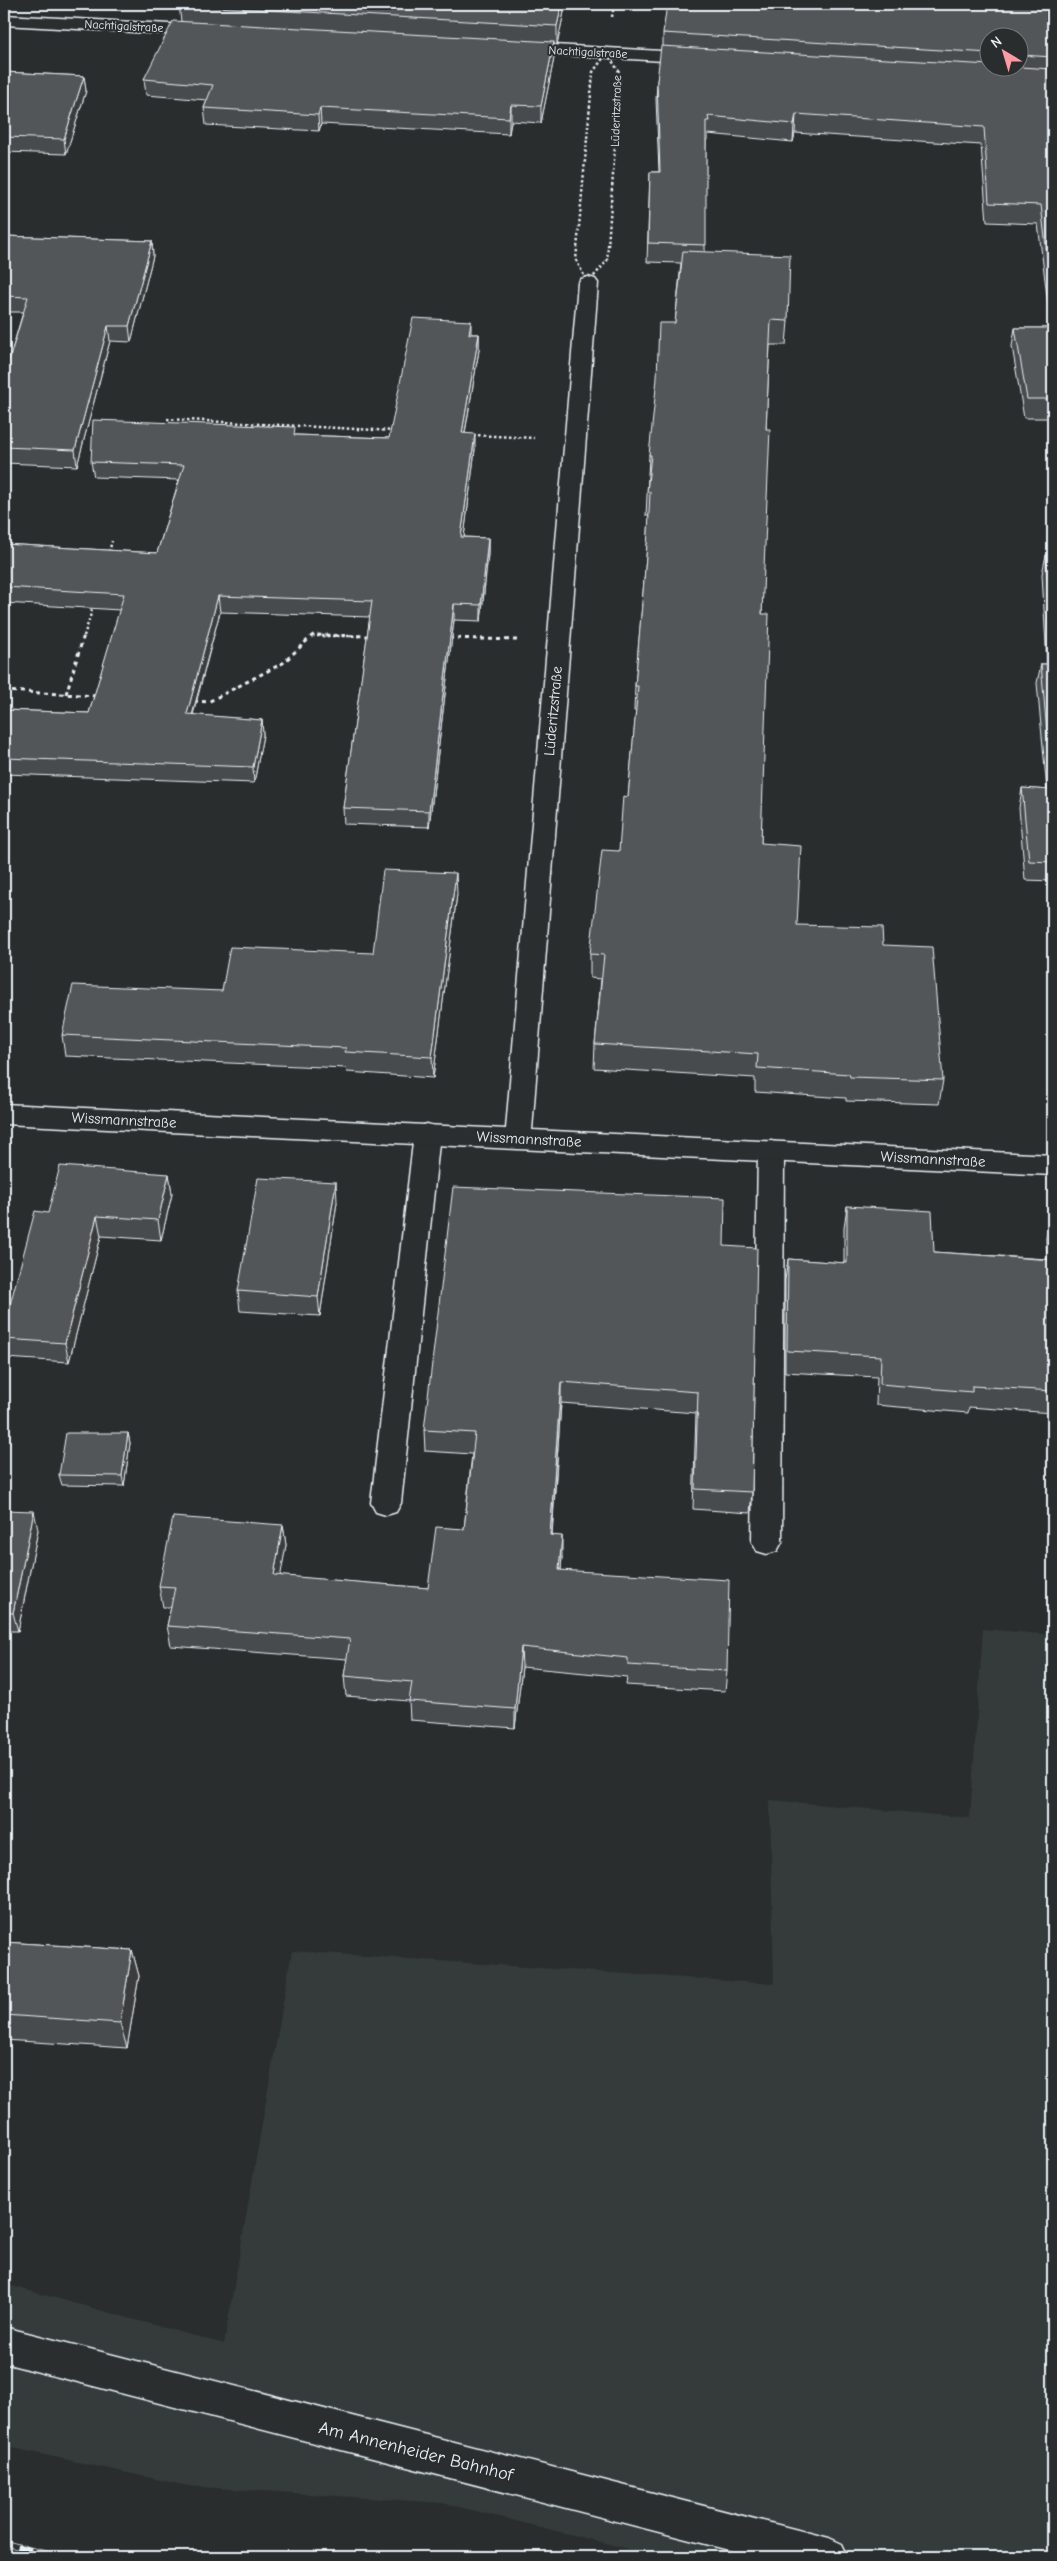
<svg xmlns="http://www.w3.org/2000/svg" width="1057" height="2561" font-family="'Comic Neue',sans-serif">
<rect width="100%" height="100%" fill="#2a2d2e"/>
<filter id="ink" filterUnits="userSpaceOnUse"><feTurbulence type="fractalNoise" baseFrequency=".02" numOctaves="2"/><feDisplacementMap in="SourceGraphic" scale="10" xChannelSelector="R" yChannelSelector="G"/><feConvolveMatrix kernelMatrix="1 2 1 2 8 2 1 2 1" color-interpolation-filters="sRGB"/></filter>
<g filter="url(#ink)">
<polygon fill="#363a3b" points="983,1629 1053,1635 1053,2557 661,2557 443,2503 188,2486 4,2446 4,2284 224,2344 292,1951 774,1984 770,1800 970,1818"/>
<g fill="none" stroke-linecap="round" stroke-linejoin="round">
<g stroke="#e8f1f8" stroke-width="3">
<g id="lane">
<polygon points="427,1124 436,1127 440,1134 401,1503 396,1512 386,1515 376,1512 371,1503 414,1134 418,1127"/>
<polygon points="771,1141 780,1144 784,1151 782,1542 777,1551 767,1554 757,1551 752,1542 758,1151 762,1144"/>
<polygon points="4,2327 829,2538 842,2544 848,2557 756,2557 4,2363"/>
</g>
</g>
<g stroke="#e8f1f8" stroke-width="3">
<g id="street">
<polygon points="4,15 206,26 212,27 215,31 212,35 206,36 4,25"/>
<polygon points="518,43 697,53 703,54 706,58 703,62 697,63 512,52 509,48 512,44"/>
<polygon points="588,277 595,279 598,283 532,1130 1053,1155 1053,1175 4,1124 4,1104 506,1129 578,283 581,279"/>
</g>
</g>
<g stroke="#e8f1f8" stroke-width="2.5" stroke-dasharray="2.5 2.5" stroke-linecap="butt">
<polyline points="612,17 614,4"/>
<polygon points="607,53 620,73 607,261 588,283 576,260 593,72"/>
<polyline points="167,419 394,431"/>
<polyline points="473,435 534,438"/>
<polyline points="109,552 112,541"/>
<polyline points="84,636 94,604"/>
<polyline points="312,636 360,636"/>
</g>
<g stroke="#e8f1f8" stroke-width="3" stroke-dasharray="4 4" stroke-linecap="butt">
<polyline points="449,638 517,640"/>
<polyline points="4,691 98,696"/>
<polyline points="66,694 84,635"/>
<polyline points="194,701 208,702 283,663 313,635 370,636"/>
</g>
<use href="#lane" fill="#2a2d2e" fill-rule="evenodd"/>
<use href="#street" fill="#2a2d2e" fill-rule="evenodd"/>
<g stroke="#e8f1f8" stroke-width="6">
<polyline id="rail" points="4,2543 58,2557"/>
</g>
<use href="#rail" stroke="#2a2d2e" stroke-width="4.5" stroke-dasharray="14" stroke-linecap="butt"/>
</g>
<g fill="#474b4d" stroke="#e8f1f8" fill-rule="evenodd">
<path d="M1053 4V468L1048 418H1024L1012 346 1015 328H1051L1038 224 987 222 981 145 795 133 793 142 708 134V140H706L705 252 788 321 786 345H770L766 429 762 614 761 843 797 925 883 945 943 1080 939 1104 846 1101V1098L755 1092V1078L594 1068 595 1044 601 979 590 978V954L619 851 628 797 636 711H634L635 686 648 534 649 516H646L649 455 675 323 681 263 647 262 650 172H659L656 99 657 81 663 46V33ZM990 38H1020V68H990Z"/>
<polygon points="179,5 565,7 557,45 554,45 554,58 541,123 511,121 509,134 321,124 319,131 206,125 204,108 207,100 146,95 144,79 181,21"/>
<polygon points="4,72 84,76 86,91 66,154 4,152"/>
<polygon points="4,236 152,241 153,256 131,342 110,341 77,466 4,463 4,377 23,312 4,312"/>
<polygon points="471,334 479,334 479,350 465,433 475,449 464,537 488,538 488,554 481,621 454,620 429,827 344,824 343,808 370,617 220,612 193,715 262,720 263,735 254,783 4,774 4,710 89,713 120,610 4,603 4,544 157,553 179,480 94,477 91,462 296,435 389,438"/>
<polygon points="1046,555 1053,555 1053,881 1025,880 1019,808 1022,788 1047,790 1037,683 1041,664 1047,664 1042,574"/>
<polygon points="457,894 433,1078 347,1072 346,1068 65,1056 62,1035 222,991 373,953"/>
<polygon points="169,1174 172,1194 161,1240 101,1236 69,1362 5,1358 4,1351 4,1327 48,1213"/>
<polygon points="337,1202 320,1316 240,1311 238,1291"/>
<polygon points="847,1206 934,1252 1047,1259 1046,1238 1051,1216 1053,1216 1053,1413 969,1407 968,1413 876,1405 877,1377 785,1372 785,1280 788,1259 844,1263 844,1228"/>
<polygon points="724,1246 752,1492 750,1513 693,1509 696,1413 561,1403 552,1536 562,1557 561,1570 727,1671 725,1691 626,1685 627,1677 522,1667 515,1728 410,1720 409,1701 346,1696 344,1676 347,1659 171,1646 167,1626 171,1607 163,1607 159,1586 283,1525 286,1545 280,1576 428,1588 464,1529 472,1454 425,1451 424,1430"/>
<polygon points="128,1433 130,1443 124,1486 62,1485 59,1475"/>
<polygon points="4,1510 38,1530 18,1631 4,1631"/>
<polygon points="4,1942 132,1950 139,1976 127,2048 4,2040"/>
</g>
<g fill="#3a3d3e" stroke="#e8f1f8">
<polygon points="4,4 13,4 9,13 4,15"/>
<polygon points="562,4 565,4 565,7 557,45 557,26"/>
<polygon points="554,42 554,58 541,123 541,106"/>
<polygon points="84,76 86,91 66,154 64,139"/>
<polygon points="511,105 511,121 509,134 509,118"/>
<polygon points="320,108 321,124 319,131 318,115"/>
<polygon points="796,114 795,133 793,142 794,124"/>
<polygon points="152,241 153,256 131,342 129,326"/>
<polygon points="471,321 471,337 469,334"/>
<polygon points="108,326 110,341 77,466 75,450"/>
<polygon points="479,334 479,350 462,449 462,433"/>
<polygon points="475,434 475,449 462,553 461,537"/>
<polygon points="488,538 488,554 481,621 481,605"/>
<polygon points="218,596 220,612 188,730 187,714"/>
<polygon points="454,604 454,620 429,827 429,811"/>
<polygon points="262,720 263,735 254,783 253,767"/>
<polygon points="456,873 457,894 433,1078 432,1057"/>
<polygon points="169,1174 172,1194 161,1240 158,1220"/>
<polygon points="336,1182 337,1202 320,1316 318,1297"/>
<polygon points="97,1216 101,1236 69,1362 65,1343"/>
<polygon points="561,1382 561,1403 550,1556 550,1535"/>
<polygon points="128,1433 130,1443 124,1486 122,1476"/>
<polygon points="34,1511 38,1530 18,1631 13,1613"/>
<polygon points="283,1525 286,1545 277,1596 274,1575"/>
<polygon points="562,1536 562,1557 559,1590 559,1570"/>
<polygon points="521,1647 522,1667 515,1728 515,1709"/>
<polygon points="132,1950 139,1976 127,2048 120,2023"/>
</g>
<g fill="#535759" stroke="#e8f1f8">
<polygon points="180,4 562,4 557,26 179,5"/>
<polygon points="667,4 1053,4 1053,57 1020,55 1020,38 990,38 990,53 663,33"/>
<polygon points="173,21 554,42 541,106 511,105 509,118 320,108 318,115 204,108 213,85 144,79"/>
<polygon points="661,46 990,65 990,68 1020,68 1020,67 1053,69 1053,305 1041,205 989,203 984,127 796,114 794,124 708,116 709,121 706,121 706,245 648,243 650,172 660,172 657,81"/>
<polygon points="4,72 84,76 64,139 4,137"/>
<polygon points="4,236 152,241 129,326 108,326 75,450 4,447 4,389 6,382 4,382 4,377 28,297 4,296"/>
<polygon points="683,251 790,255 788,321 771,320 766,429 770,429 762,614 769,614 761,843 801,846 797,925 882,927 883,945 932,947 943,1080 850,1077 849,1074 757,1068 758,1054 595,1044 604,955 590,954 602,850 619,851 623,796 628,797 638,686 635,686 648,533 650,492 647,492 651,455 649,455 657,378 659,323 675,323"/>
<polygon points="413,318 471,321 469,334 479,334 462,433 475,434 461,537 488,538 481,605 454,604 429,811 343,808 372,601 218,596 187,714 262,720 253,767 4,758 4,710 89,713 124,594 4,587 4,544 157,553 184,465 91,462 93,420 295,427 294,435 389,438"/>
<polygon points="1015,328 1053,328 1053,417 1051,399 1027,399"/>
<polygon points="1046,555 1053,555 1053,862 1029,861 1022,788 1052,790 1041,664 1052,664"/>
<polygon points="383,870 456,873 432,1057 345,1052 346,1048 62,1035 73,985 222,991 230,947 373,953"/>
<polygon points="60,1166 169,1174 158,1220 97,1216 65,1343 4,1339 4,1327 35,1211 48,1213"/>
<polygon points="258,1178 336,1182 318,1297 238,1291"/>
<polygon points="453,1187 725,1198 724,1246 757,1248 752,1492 695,1489 698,1392 561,1382 550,1535 562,1536 559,1570 729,1580 727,1671 628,1665 628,1658 521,1647 515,1709 409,1701 412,1682 344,1676 350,1639 167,1626 175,1587 159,1586 173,1517 283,1525 274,1575 428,1588 436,1527 464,1529 475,1433 424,1430"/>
<polygon points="847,1206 932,1211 934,1252 1053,1260 1053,1391 972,1386 972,1392 880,1384 881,1356 787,1351 788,1259 847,1263"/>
<polygon points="1051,1216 1053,1216 1053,1250"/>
<polygon points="66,1433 128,1433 122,1476 59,1475"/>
<polygon points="4,1510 34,1511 13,1613 4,1613"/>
<polygon points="4,1942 132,1950 120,2023 4,2015"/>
</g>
</g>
<g text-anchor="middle" stroke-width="4" stroke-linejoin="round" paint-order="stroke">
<g font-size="12" fill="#e8f1f8" stroke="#2a2d2e">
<text transform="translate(124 26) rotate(3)" y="4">Nachtigalstraße</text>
<text transform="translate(588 52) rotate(3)" y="4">Nachtigalstraße</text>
<text transform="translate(616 111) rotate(-88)" y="4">Lüderitzstraße</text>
</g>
<g font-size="15" fill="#e8f1f8" stroke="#2a2d2e">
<text transform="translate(553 711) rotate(-85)" y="5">Lüderitzstraße</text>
<text transform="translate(124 1120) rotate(3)" y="5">Wissmannstraße</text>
<text transform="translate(529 1139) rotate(3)" y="5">Wissmannstraße</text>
<text transform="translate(933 1159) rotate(3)" y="5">Wissmannstraße</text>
</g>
<g font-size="18" fill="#e8f1f8" stroke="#2a2d2e">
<text transform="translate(416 2451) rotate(14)" y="6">Am Annenheider Bahnhof</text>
</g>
</g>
<rect width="1057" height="2561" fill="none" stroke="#2a2d2e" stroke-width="20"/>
<rect x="10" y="10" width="1037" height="2541" fill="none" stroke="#e8f1f8" stroke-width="2" filter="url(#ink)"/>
<g transform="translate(1004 52) rotate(322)"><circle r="24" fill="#2a2d2e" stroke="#767b7f"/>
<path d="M0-4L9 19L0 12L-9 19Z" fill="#ff9aa2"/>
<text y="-8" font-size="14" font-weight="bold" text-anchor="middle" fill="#e8f1f8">N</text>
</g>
</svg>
